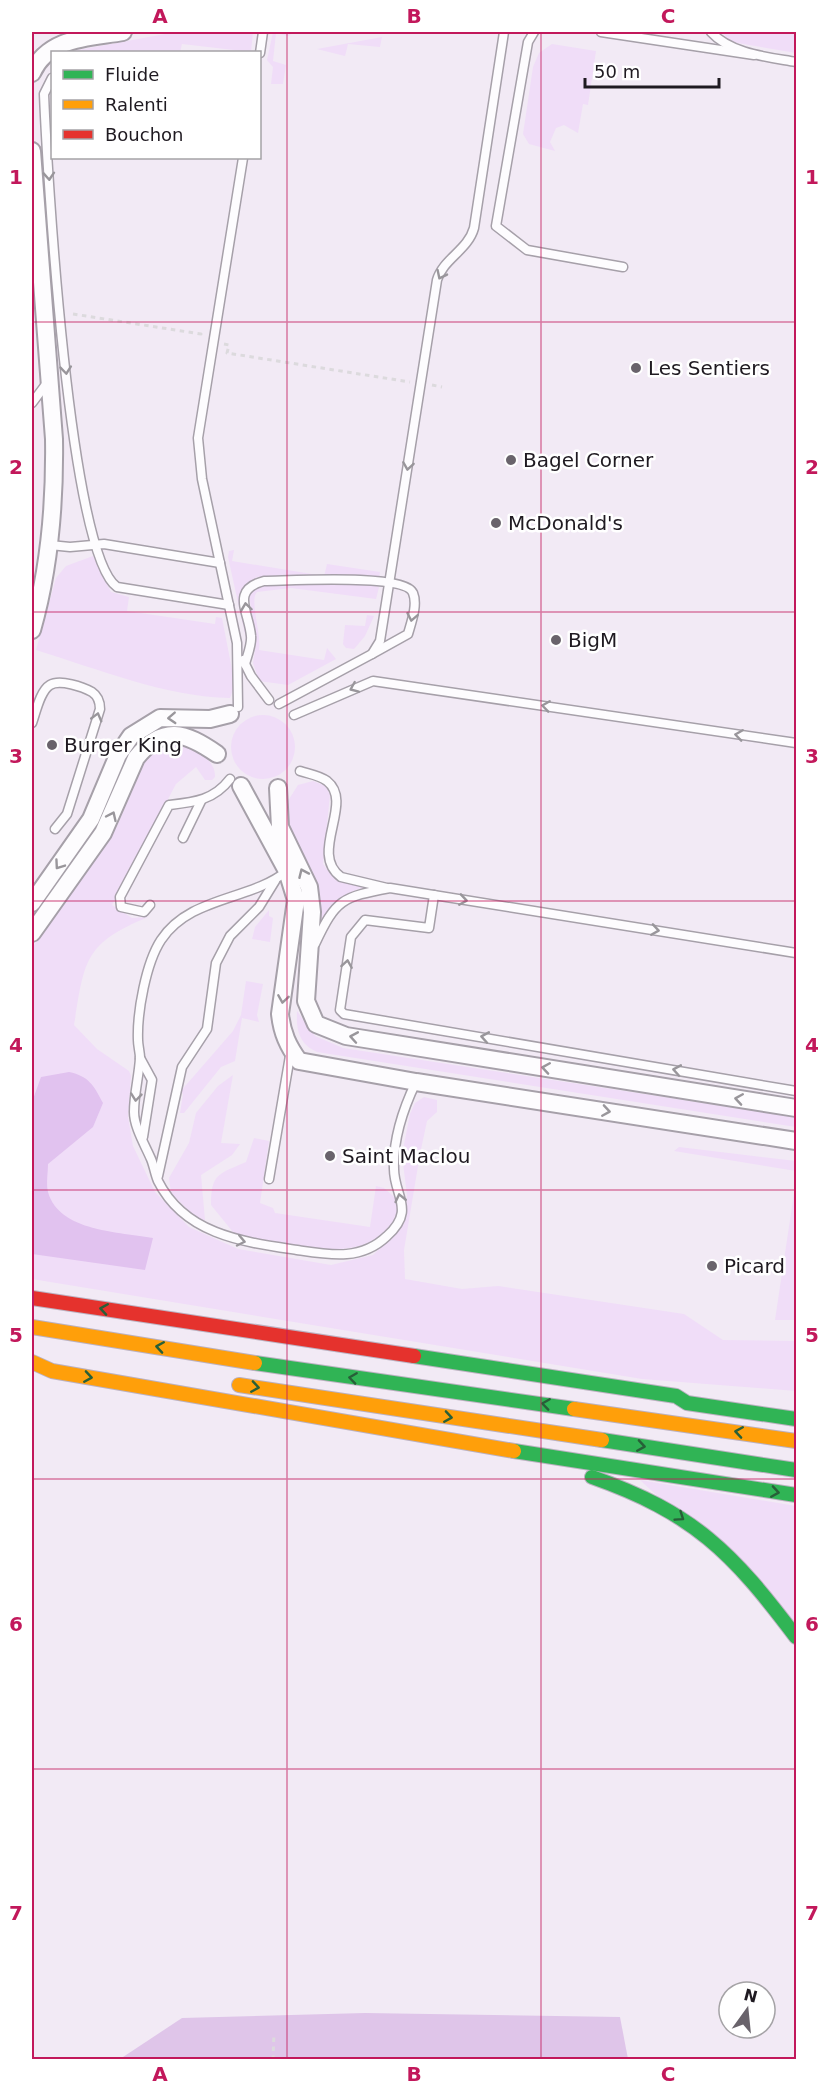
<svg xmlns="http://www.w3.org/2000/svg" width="828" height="2091" font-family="'DejaVu Sans',sans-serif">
<rect width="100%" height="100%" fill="#f2eaf5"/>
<g fill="#f0ddf8">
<polygon points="176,32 253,32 251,52 182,44 180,52 67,52"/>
<polygon points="273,32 293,33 288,36 276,33 273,61 286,65 283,84 271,84 273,67 267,60"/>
<polygon points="721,32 783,32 796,34 796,53 732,42"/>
<polygon points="382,37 380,47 348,44 345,56 317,49"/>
<polygon points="552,44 596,51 588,105 583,104 578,133 564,125 556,128 550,142 555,151 529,144 523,134 533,67 539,53"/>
<polygon points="234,550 232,561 324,576 327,564 380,572 379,578 257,577 246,584 241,591 246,639 228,557 229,551"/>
<path d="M93 556 111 592 129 597 127 611 215 624 216 617 222 618 235 685 230 698C166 697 98 669 36 650L56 578 66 566Z"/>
<path d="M365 584 379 587 376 599 291 588 257 592C249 600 262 635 259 650L324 660 327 648 336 659 288 685 259 681 253 663 256 644 249 594 256 588 269 585Z"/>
<polygon points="367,615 374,616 365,636 354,649 346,648 343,644 345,625 365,626"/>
<circle cx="263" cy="747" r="32"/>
<path d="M168 744C186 743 216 756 215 777L212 780H205L196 767 176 784 112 905 132 918 148 917C83 944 85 961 74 1025L97 1049 129 1071 131 1076 128 1117 133 1146 155 1192 189 1227 238 1249 331 1265 373 1255 404 1224 407 1195 402 1155 410 1114 415 1103 424 1097 437 1100V1112L427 1121 420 1154 404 1250 405 1279 462 1289 498 1286 684 1314 723 1340 796 1341V1391L642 1379 32 1279V948L116 828 144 762 152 753Z"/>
<path d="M313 781 326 786 330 795 323 864C335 882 349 884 370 886 344 891 328 906 316 929L284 825 286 804 298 785Z"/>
<polygon points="269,910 269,916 273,918 270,942 252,939 255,927"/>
<polygon points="246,981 263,984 257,1015 259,1022 242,1018 235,1061 221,1067 184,1113 180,1113 183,1094 180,1092 233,1031 241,1015"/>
<path d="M297 1011 315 1036 343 1048 796 1117V1127L317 1052C299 1044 296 1030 297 1011Z"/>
<polygon points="233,1075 221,1143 240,1144 232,1155 201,1175 205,1220 198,1220 171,1193 169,1178 189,1143 196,1113 218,1086"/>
<path d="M254 1138 269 1141 260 1203 273 1208 275 1213 370 1227 376 1186 384 1188 400 1202C397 1209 396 1218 392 1224 363 1268 279 1243 237 1237L211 1205C211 1173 219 1174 246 1162Z"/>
<polygon points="679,1147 796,1161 796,1171 674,1151"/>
<polygon points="796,1180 796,1320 775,1320"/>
<polygon points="640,1480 796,1506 796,1624"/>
</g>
<polygon fill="#dfc5e9" points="365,2013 620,2017 628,2059 120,2059 182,2018"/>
<path fill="#e1c2ef" d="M69 1072C89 1076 94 1086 103 1103L93 1127 48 1164C48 1172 46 1184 48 1192 59 1232 121 1232 153 1238L145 1270 32 1254V1102L41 1077Z"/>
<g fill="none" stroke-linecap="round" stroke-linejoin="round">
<g stroke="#a6a0a9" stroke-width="11">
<g id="lane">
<polyline points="534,32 528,42 496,226 527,250 623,267"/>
<polyline points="601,32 754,55"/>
<path d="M711 32C731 54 768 57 796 62"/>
<polyline points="260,53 263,32"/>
<path d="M52 78 44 94C47 168 69 554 117 587L229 605"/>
<polyline points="32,403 47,383"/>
<polyline points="50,545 70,547 104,544 220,563"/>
<polyline points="243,660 251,676 269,700"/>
<path d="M245 664C247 656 252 645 251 636 249 612 230 590 264 581 287 581 405 573 413 593 418 605 411 623 408 634L372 654"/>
<path d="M279 704 372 654 380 641 437 280C443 259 468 250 474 228L504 32"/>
<polyline points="238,707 237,643 202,479 198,438 243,158"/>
<polyline points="294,715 373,681 796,743"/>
<path d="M32 723C36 712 40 691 50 685 60 679 83 687 92 692 98 696 100 703 100 709L67 814 55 829"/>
<path d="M300 771C309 774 319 775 327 781 355 803 308 853 341 877L387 888"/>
<polyline points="183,838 201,801"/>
<path d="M287 871C250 901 190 896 161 940 146 963 137 1012 138 1040 138 1046 140 1052 140 1058 139 1076 134 1094 134 1112 134 1127 145 1145 151 1159 154 1166 155 1174 158 1181 185 1235 244 1242 297 1250 330 1255 361 1261 387 1236 416 1210 394 1196 394 1169 393 1139 403 1109 416 1082"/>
<polyline points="434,895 429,928 365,920 351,937 340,1010 344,1014 796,1091"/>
<path d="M150 905 144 912 121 907 120 897 169 805C195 802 214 800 230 779"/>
<path d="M315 944C336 899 342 897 390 888L796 953"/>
<polyline points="140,1058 152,1080 143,1137"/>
<polyline points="158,1176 182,1067 207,1029 216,963 230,936 259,907 275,881"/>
<polyline points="269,1179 291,1050"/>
</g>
</g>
<g stroke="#a6a0a9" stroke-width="20">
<g id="street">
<path d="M32 73C48 37 88 38 123 32"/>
<path d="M32 151 54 439C55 504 50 567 32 630"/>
<path d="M241 786 287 871 296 900 280 1014C282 1033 288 1046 299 1061L416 1082 796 1141"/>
<polyline points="278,788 280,827 309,887 312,912 306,1001 316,1024 346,1036 796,1108"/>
<polyline points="32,903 91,819 118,755 131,736 160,718 210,719 230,714"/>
<path d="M32 933 103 833 136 758C163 724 185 732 217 754"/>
</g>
</g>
<g stroke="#bbb1c0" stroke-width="16">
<g id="fast">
<polyline points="414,1356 676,1396 687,1403 796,1419"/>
<polyline points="255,1363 574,1409"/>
<polyline points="602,1440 796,1470"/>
<polyline points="514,1451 796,1495"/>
<path d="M592 1477C694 1513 732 1552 796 1637"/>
</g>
</g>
<g stroke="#bbb1c0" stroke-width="16">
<g id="slow">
<polyline points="32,1327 255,1363"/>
<polyline points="32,1362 52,1371 514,1451"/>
<polyline points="239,1385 602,1440"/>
<polyline points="574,1409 796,1441"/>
</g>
</g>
<g stroke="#bbb1c0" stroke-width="16">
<polyline id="jam" points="32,1298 414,1356"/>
</g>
<g stroke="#dcdadd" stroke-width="3" stroke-dasharray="4.5 4.5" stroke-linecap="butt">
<polyline points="73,314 201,334 200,336"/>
<polyline points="224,344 229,345 227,353 410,382"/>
<polyline points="432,385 442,387"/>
<polyline points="273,2060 274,2033"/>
</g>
<use href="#lane" stroke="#fdfcfe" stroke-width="8"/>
<use href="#street" stroke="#fdfcfe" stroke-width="16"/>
<use href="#fast" stroke="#30b455" stroke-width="14"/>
<use href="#slow" stroke="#ff9f0a" stroke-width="14"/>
<use href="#jam" stroke="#e5322d" stroke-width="14"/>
</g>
<defs><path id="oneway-chevron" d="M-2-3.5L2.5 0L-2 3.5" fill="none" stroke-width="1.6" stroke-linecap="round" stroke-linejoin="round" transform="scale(1.5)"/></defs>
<g stroke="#99969b">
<use href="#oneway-chevron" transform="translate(49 176) rotate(86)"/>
<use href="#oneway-chevron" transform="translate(441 275) rotate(116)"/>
<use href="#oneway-chevron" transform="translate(66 370) rotate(84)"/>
<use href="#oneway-chevron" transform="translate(408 466) rotate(99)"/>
<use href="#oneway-chevron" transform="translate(246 607) rotate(-98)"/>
<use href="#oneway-chevron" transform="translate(412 617) rotate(101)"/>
<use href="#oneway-chevron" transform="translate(354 688) rotate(157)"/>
<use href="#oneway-chevron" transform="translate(546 706) rotate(-172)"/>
<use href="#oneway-chevron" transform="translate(97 717) rotate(-75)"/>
<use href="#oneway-chevron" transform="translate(172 718) rotate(177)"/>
<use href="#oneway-chevron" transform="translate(739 735) rotate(-172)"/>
<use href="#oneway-chevron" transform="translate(112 816) rotate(-65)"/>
<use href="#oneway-chevron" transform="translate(59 865) rotate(125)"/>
<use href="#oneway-chevron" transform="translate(303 873) rotate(-114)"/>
<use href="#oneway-chevron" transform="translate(463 900) rotate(9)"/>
<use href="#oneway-chevron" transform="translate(655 930) rotate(9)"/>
<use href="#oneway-chevron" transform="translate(347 964) rotate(-81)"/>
<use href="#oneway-chevron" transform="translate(283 999) rotate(99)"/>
<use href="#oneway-chevron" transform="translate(354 1037) rotate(-170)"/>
<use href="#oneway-chevron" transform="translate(485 1037) rotate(-170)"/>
<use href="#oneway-chevron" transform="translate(546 1068) rotate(-171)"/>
<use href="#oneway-chevron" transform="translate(677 1070) rotate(-170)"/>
<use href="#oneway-chevron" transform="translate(136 1097) rotate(96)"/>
<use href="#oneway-chevron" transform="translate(739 1099) rotate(-171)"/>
<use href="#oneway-chevron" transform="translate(606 1111) rotate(9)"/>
<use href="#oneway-chevron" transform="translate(400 1198) rotate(-103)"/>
<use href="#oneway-chevron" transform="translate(241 1241) rotate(12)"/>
</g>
<g stroke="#275f38">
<use href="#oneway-chevron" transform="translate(104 1309) rotate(-171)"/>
<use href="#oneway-chevron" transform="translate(160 1347) rotate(-171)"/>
<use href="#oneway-chevron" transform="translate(88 1377) rotate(9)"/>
<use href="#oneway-chevron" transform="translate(353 1378) rotate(-172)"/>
<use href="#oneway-chevron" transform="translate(255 1387) rotate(9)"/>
<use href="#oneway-chevron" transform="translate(546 1404) rotate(-172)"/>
<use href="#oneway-chevron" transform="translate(448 1417) rotate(9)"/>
<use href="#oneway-chevron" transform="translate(739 1432) rotate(-171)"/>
<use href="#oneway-chevron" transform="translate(641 1446) rotate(9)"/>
<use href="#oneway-chevron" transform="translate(775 1492) rotate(9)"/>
<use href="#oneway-chevron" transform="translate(680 1517) rotate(34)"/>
</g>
<path fill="none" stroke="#c2185b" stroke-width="1.5" stroke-opacity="0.55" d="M287 32V2060M541 32V2060M32 322H796M32 612H796M32 901H796M32 1190H796M32 1479H796M32 1769H796"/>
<g fill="#69636b" stroke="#fff" stroke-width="2">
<circle cx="636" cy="368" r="6"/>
<circle cx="511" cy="460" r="6"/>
<circle cx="496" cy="523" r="6"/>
<circle cx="556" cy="640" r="6"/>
<circle cx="52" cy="745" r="6"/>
<circle cx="330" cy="1156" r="6"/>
<circle cx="712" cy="1266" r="6"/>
</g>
<g text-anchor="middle" stroke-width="5" stroke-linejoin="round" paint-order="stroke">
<g font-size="20" fill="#1f1a21" stroke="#fff" text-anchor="start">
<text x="648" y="375">Les Sentiers</text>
<text x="523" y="467">Bagel Corner</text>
<text x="508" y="530">McDonald's</text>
<text x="568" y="647">BigM</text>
<text x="64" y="752">Burger King</text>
<text x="342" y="1163">Saint Maclou</text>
<text x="724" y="1273">Picard</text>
</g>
</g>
<rect width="828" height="2091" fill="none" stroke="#ffffff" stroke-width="66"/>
<rect x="51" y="51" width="210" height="108" fill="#ffffff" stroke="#a5a3a6" stroke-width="1.5"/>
<rect x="63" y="70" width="30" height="9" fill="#30b455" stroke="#a5a3a6" stroke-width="1.5"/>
<text x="105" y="81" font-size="18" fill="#1f1a21">Fluide</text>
<rect x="63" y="100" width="30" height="9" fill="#ff9f0a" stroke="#a5a3a6" stroke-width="1.5"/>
<text x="105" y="111" font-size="18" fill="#1f1a21">Ralenti</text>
<rect x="63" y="130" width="30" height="9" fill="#e5322d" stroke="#a5a3a6" stroke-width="1.5"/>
<text x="105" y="141" font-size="18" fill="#1f1a21">Bouchon</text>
<g transform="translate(747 2010) rotate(15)"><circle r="28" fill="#ffffff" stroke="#a5a3a6" stroke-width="1.5"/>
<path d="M0-4.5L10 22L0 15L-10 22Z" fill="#69636b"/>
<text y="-9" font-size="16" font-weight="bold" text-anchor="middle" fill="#1f1a21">N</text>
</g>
<path d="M585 78v9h134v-9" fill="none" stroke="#1f1a21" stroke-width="3"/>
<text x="594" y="78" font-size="18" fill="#1f1a21" stroke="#ffffff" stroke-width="4.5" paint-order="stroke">50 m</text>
<rect x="33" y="33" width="762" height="2025" fill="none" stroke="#c2185b" stroke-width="2"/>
<g font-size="20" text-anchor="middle" font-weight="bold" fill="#c2185b">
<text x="160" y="23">A</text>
<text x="414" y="23">B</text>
<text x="668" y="23">C</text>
<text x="16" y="184">1</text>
<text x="812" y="184">1</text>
<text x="16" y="474">2</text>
<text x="812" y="474">2</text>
<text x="16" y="763">3</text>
<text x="812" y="763">3</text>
<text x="16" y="1052">4</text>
<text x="812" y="1052">4</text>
<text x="16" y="1342">5</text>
<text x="812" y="1342">5</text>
<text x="16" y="1631">6</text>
<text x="812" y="1631">6</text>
<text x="16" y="1920">7</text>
<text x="812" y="1920">7</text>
<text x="160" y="2081">A</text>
<text x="414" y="2081">B</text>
<text x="668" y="2081">C</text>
</g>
</svg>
